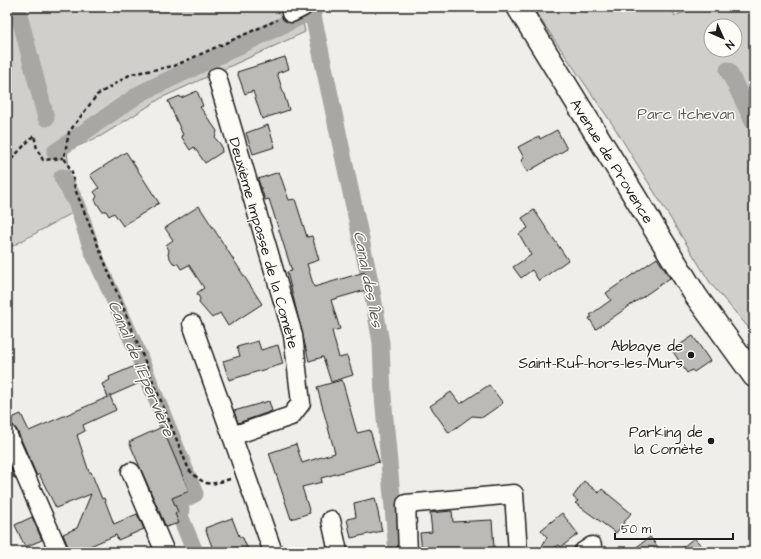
<svg xmlns="http://www.w3.org/2000/svg" width="761" height="559" font-family="'Architects Daughter',sans-serif">
<rect width="100%" height="100%" fill="#f0eeea"/>
<filter id="ink" filterUnits="userSpaceOnUse"><feTurbulence type="fractalNoise" baseFrequency=".025" numOctaves="2"/><feDisplacementMap in="SourceGraphic" scale="8" xChannelSelector="R" yChannelSelector="G"/><feConvolveMatrix kernelMatrix="1 2 1 2 8 2 1 2 1" color-interpolation-filters="sRGB"/></filter>
<g filter="url(#ink)">
<g fill="#d0cfcc" stroke="#767674" fill-rule="evenodd">
<polygon points="7,7 300,7 305,32 163,97 101,136 67,151 74,212 7,249"/>
<path d="M532 7H671L675 16 696 7H754V334L711 284 613 125ZM711 26H735V50H711Z"/>
</g>
<g fill="none" stroke-linecap="round" stroke-linejoin="round">
<g stroke="#a8a7a3" stroke-width="17">
<polyline points="17,7 46,118"/>
<polyline points="312,11 371,286 381,343 383,396 397,552"/>
<polyline points="728,70 754,123"/>
<polyline points="55,152 141,93 310,12"/>
<polyline points="62,177 77,204 92,250 134,344 195,494 179,502 181,510 180,516 195,552"/>
</g>
</g>
<g fill="#bbbab6" stroke="#1c1c1c">
<polygon points="285,57 289,69 277,73 289,110 262,119 253,91 245,94 237,72"/>
<polygon points="197,91 203,106 200,107 217,131 215,138 221,145 222,152 205,163 194,147 190,150 181,136 183,135 168,101 180,96 181,98"/>
<polygon points="268,125 275,147 253,154 246,133"/>
<polygon points="557,130 567,149 527,172 521,160 524,158 518,147 539,136 540,139"/>
<polygon points="126,152 159,203 123,226 114,213 109,216 106,211 102,211 95,200 97,196 94,192 99,188 90,175"/>
<polygon points="279,172 289,200 295,199 307,237 312,236 319,260 307,264 314,287 365,272 369,289 331,300 340,329 332,331 339,358 347,356 353,375 331,382 323,357 309,361 287,272 292,271 269,199 265,200 258,179"/>
<polygon points="199,206 262,304 228,326 220,313 212,318 199,303 200,299 197,293 204,288 189,265 181,269 178,264 173,263 168,255 169,250 166,245 173,240 165,228"/>
<polygon points="534,210 568,260 539,281 532,270 521,278 513,267 531,255 519,234 528,228 522,218"/>
<polygon points="657,258 670,278 596,329 589,318 592,317 590,315 611,300 606,293"/>
<polygon points="693,336 710,361 694,372 692,370 687,373 672,350"/>
<polygon points="258,341 261,350 278,345 283,364 229,380 223,361 240,356 237,347"/>
<polygon points="137,365 144,381 110,396 116,410 83,425 85,431 77,435 89,472 91,472 102,499 104,498 114,524 137,514 144,529 118,540 116,535 76,552 70,552 63,534 77,528 91,494 56,508 39,474 37,476 17,430 13,425 7,424 7,420 21,414 29,431 108,397 102,384 110,380 109,377"/>
<polygon points="342,380 357,433 370,430 379,462 321,478 322,482 302,487 310,513 291,519 269,453 296,444 302,463 335,453 317,387"/>
<polygon points="489,385 503,403 483,417 472,416 449,433 430,406 451,392 460,404"/>
<polygon points="269,401 272,411 238,423 234,411"/>
<polygon points="162,427 189,491 172,498 178,512 175,514 179,523 166,527 129,442"/>
<polygon points="7,460 15,478 7,474"/>
<polygon points="584,481 599,493 602,489 631,513 616,533 575,503 578,501 573,497"/>
<polygon points="375,498 382,531 351,538 347,519 356,517 354,503"/>
<polygon points="452,511 453,522 492,520 494,548 455,550 455,552 422,552 420,533 432,532 430,513"/>
<polygon points="562,513 578,534 561,547 559,545 546,552 539,552 547,537 541,530"/>
<polygon points="32,517 42,540 25,547 15,525"/>
<polygon points="232,518 239,536 243,538 249,552 214,552 205,528"/>
<polygon points="650,537 662,552 630,552"/>
<polygon points="694,538 708,552 677,552"/>
</g>
<g fill="none" stroke-linecap="round" stroke-linejoin="round">
<g stroke="#1c1c1c" stroke-width="21">
<g id="minor">
<polyline points="290,7 291,13 303,7"/>
<polyline points="217,77 293,335 301,403 291,416 232,436 273,552"/>
<polyline points="192,324 232,436"/>
<polyline points="7,434 59,552"/>
<polyline points="131,472 165,552"/>
<polyline points="331,520 338,552"/>
<polyline points="408,552 406,504 514,494 518,552"/>
<polyline points="583,552 592,546"/>
</g>
</g>
<g stroke="#1c1c1c" stroke-width="25">
<polyline id="major" points="518,7 696,296 754,376"/>
</g>
<g stroke="#1c1c1c" stroke-width="2.5" stroke-dasharray="4 3" stroke-linecap="butt">
<polyline points="7,164 34,135 37,149 43,160 64,158"/>
<path d="M230 479C207 486 206 486 189 470L75 189 72 172 64 158 69 132 97 95 131 74 174 66 277 20"/>
</g>
<use href="#minor" stroke="#fdfcf7" stroke-width="18"/>
<use href="#major" stroke="#fdfcf7" stroke-width="22"/>
</g>
</g>
<g fill="#1c1c1c" stroke="#fdfcf7" stroke-width="1.5">
<circle cx="691" cy="355" r="4"/>
<circle cx="711" cy="441" r="4"/>
</g>
<g text-anchor="middle" stroke-width="3" stroke-linejoin="round" paint-order="stroke">
<g font-size="15" fill="#5b5b5a" stroke="#fdfcf7">
<text x="686" y="119">Parc Itchevan</text>
</g>
<g font-size="15" fill="#1c1c1c" stroke="#fdfcf7">
<text transform="translate(612 161) rotate(58)" y="5">Avenue de Provence</text>
<text transform="translate(264 243) rotate(74)" y="5">Deuxième Impasse de la Comète</text>
</g>
<g font-size="15" fill="#1c1c1c" stroke="#fdfcf7" text-anchor="end">
<text x="683" y="351">Abbaye de<tspan x="683" dy="17">Saint-Ruf-hors-les-Murs</tspan></text>
<text x="703" y="437">Parking de<tspan x="703" dy="17">la Comète</tspan></text>
</g>
<g font-size="16" font-style="italic" fill="#5b5b59" stroke="#fdfcf7">
<text transform="translate(369 279) rotate(79)" y="6">Canal des Îles</text>
<text transform="translate(142 368) rotate(67)" y="6">Canal de l'Epervière</text>
</g>
</g>
<rect width="761" height="559" fill="none" stroke="#fdfcf7" stroke-width="24"/>
<rect x="12" y="12" width="737" height="535" fill="none" stroke="#1c1c1c" stroke-width="1.5" filter="url(#ink)"/>
<g transform="translate(723 38) rotate(135)"><circle r="19" fill="#fdfcf7" stroke="#a3a29f"/>
<path d="M0-3L7 15L0 10L-7 15Z" fill="#1c1c1c"/>
<text y="-6" font-size="11" font-weight="bold" text-anchor="middle" fill="#1c1c1c">N</text>
</g>
<path d="M615 533v6h118v-6" fill="none" stroke="#1c1c1c" stroke-width="2"/>
<text x="621" y="533" font-size="12" fill="#1c1c1c" stroke="#fdfcf7" stroke-width="3" paint-order="stroke">50 m</text>
</svg>
